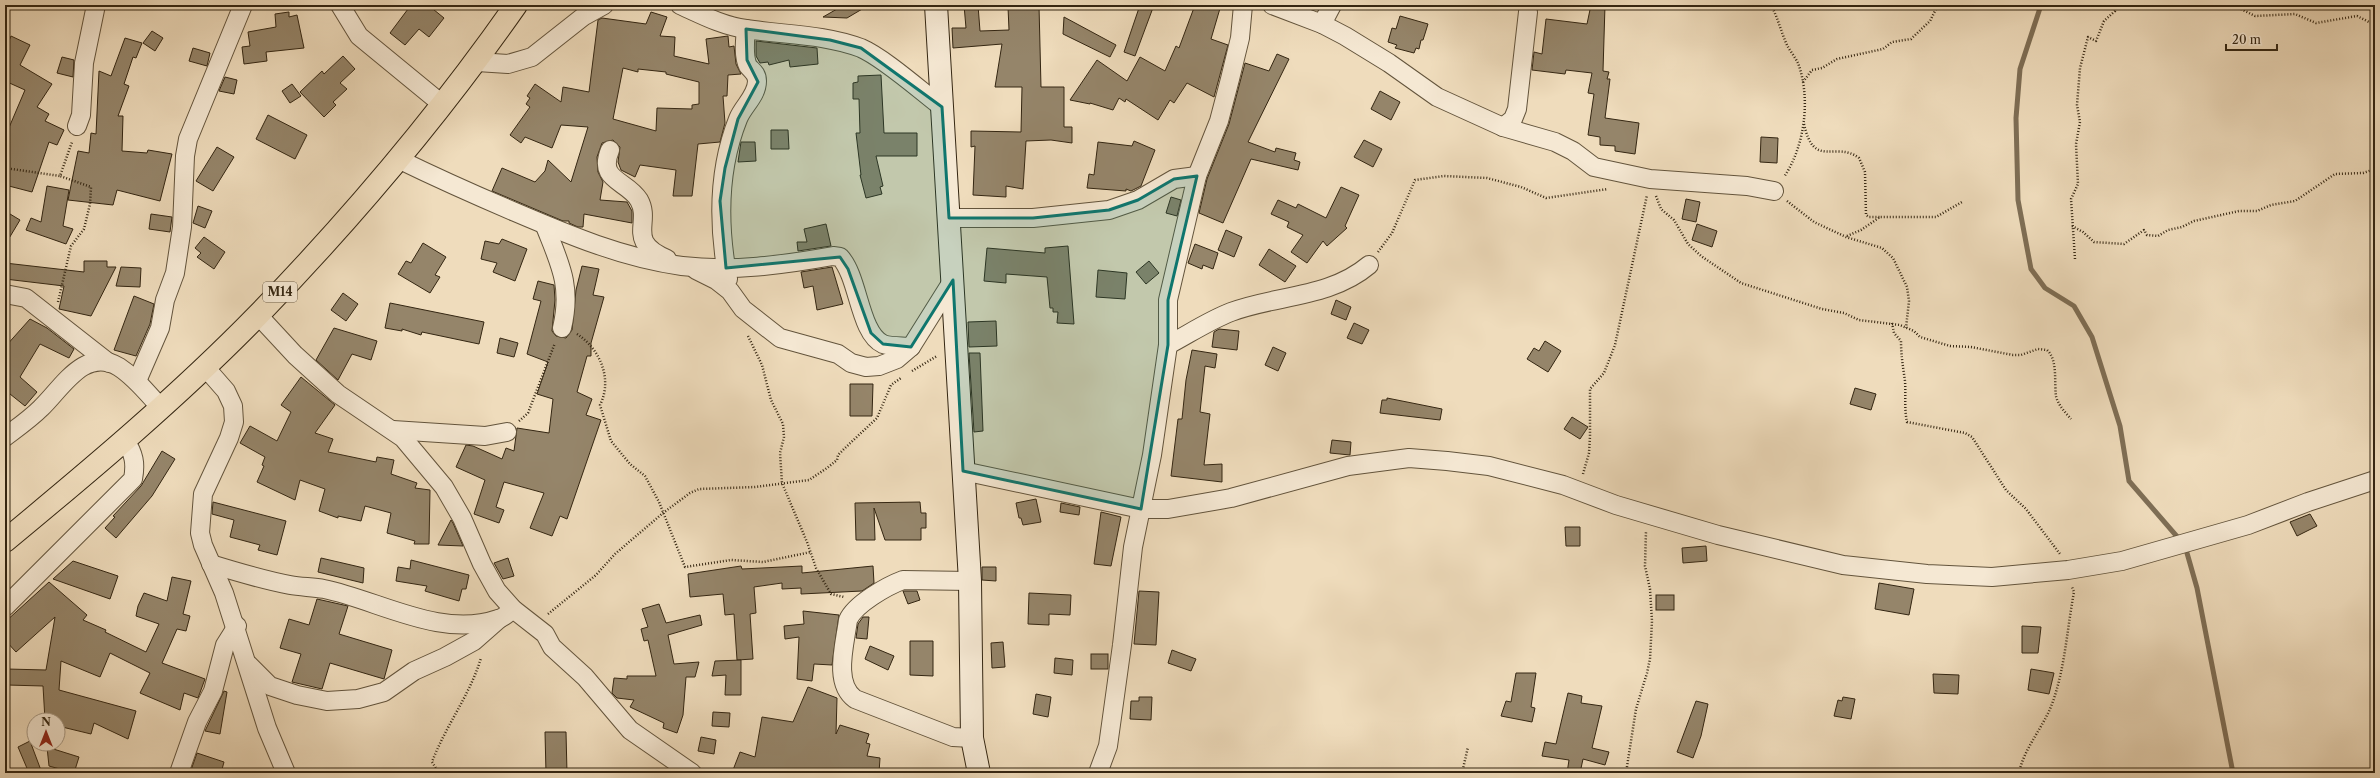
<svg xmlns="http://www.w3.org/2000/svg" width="2380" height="778" font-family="'Libre Caslon Text',serif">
<rect width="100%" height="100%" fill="#efdcbc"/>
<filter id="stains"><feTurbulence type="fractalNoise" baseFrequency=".005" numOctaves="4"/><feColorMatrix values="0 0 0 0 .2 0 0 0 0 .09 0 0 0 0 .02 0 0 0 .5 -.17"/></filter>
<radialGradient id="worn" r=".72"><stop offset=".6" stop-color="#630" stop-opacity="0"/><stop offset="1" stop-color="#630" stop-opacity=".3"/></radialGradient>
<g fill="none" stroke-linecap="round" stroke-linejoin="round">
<g stroke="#7e6e55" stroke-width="5">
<polyline points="2041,5 2020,69 2016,118 2018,200 2031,269 2045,288 2074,306 2092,337 2120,426 2129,481 2180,540"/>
<polyline points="2185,546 2197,588 2233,773"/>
</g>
</g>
<g fill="#95856a" stroke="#342612" fill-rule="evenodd">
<polygon points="411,5 428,5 444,18 429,37 419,29 405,45 390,33"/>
<polygon points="844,5 869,5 847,18 823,17"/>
<polygon points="964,5 978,5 980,31 1009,30 1008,7 1039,6 1041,87 1064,87 1064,127 1072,127 1072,143 1051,140 1026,141 1023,189 1006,186 1006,197 973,195 975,146 971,147 971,131 1021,132 1022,87 995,87 1002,44 953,48 952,28 966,28"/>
<polygon points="1140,5 1154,5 1135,56 1124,52"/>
<polygon points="1195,5 1221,5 1211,39 1228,45 1214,97 1187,83 1174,103 1170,100 1158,120 1126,99 1125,102 1119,98 1113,110 1090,103 1090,104 1070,100 1097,60 1127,81 1140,57 1165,71 1176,46 1179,48"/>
<polygon points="1591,5 1605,5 1603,71 1609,72 1607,79 1610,79 1605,118 1639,123 1635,154 1615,151 1615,146 1600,145 1600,137 1588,135 1594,94 1588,93 1592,73 1566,70 1565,74 1532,70 1534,52 1542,54 1546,19 1587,24"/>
<polygon points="289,12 289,17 297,15 304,48 266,52 267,61 244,64 242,47 250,46 248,32 276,27 275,14"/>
<path d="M651 12 667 17 660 36 675 37 674 56 709 64 706 39 728 36 729 47 734 46 736 64 741 74 728 75 727 96H723L725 123 720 142 698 144 692 196H673L676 170 640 165 635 177 621 170 618 162 620 147 613 140 602 143 597 157 598 172 603 182 600 200 627 202 632 211V223L584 214 583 227H578L569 223V221H563L492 191 502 168 535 182 545 171 548 160 571 182 588 127 561 125 552 148 525 137 521 143 510 135 530 107 526 104 530 98 527 96 535 84 561 102 563 87 589 92 598 20 602 18 646 24ZM623 68 638 72V69L666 72V74L699 82V104L692 105V109L657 108 656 131 613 119Z"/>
<polygon points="1400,16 1428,24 1423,40 1421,40 1419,49 1416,48 1414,53 1395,48 1397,45 1388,42 1392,28 1396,29"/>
<polygon points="1064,17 1116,45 1110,57 1063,34"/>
<polygon points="152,31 163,38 155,51 143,43"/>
<polygon points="11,36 30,45 20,65 52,84 37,107 49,114 45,121 64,130 57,145 49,142 32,192 5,185 5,137 25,90 5,81 5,50"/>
<polygon points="125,38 142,43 136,58 133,57 124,84 129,86 118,116 123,116 122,151 147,153 148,150 172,154 160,201 117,190 113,205 68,200 78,151 89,153 91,133 96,134 99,71 111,76"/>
<polygon points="756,41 817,48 818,64 790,67 789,60 769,65 768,62 760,63 756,56"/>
<polygon points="193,48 210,53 207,66 189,61"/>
<polygon points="1277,54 1289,59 1248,142 1275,152 1276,148 1296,153 1294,160 1300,162 1298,170 1251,159 1223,223 1199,213 1207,179 1229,124 1245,63 1269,71"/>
<polygon points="343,56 355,69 340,83 347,89 333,102 336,105 324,117 300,92 322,71 324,74"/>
<polygon points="62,57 74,60 73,77 57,73"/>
<polygon points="881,75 884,133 917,133 917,156 876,156 883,186 880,187 882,194 866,198 860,175 861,175 856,133 860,133 859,99 853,99 853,83 858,82 858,76"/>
<polygon points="225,77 237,80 234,94 219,91"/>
<polygon points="292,84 301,96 290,103 282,91"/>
<polygon points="1380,91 1400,102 1391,120 1371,109"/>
<polygon points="268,115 307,135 295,159 256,139"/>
<polygon points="771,130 788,130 789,149 771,149"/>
<polygon points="1761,137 1778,138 1777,163 1760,162"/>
<polygon points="1364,140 1382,149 1373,167 1354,157"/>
<polygon points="1134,141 1155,150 1141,186 1131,191 1126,189 1126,191 1087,188 1089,174 1094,175 1098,142 1132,146"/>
<polygon points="741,142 755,142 756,161 738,162"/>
<polygon points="217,147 234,157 213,191 196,181"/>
<polygon points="47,186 69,190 63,226 73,229 66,244 26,230 31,218 41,222"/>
<polygon points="1341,187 1359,195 1345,226 1347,228 1327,246 1323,241 1307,263 1291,252 1303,235 1287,227 1289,222 1271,214 1278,200 1296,208 1298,204 1326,218"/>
<polygon points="1171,197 1181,200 1177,216 1166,213"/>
<polygon points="1686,199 1700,202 1696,222 1682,219"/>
<polygon points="198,206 212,211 205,228 193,223"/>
<polygon points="5,211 20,220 5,245"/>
<polygon points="151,214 172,217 170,232 149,229"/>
<polygon points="826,224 831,246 798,251 797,242 807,242 804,229"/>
<polygon points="1697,224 1717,231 1712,247 1692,240"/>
<polygon points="1226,230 1242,237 1234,257 1218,250"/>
<polygon points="204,237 225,252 214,269 197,257 201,253 195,248"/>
<polygon points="502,239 527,249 515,281 493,272 497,263 481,259 485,241 499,244"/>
<polygon points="423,243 446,257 435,275 440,277 430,293 398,274 406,261 411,263"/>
<polygon points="1195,244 1218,253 1213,269 1203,265 1202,269 1188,263"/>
<polygon points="1068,246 1074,324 1057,323 1058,312 1053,312 1053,308 1050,308 1047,277 1006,274 1006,283 984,281 987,248 1045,253 1045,248"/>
<polygon points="1269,249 1296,266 1285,282 1259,265"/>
<polygon points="84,261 107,261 107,267 116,267 91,316 59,309 64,286 5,279 5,263 84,272"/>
<polygon points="1149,261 1159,273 1146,284 1136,272"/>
<polygon points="582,266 599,269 593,295 604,297 591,343 591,356 587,356 577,392 592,399 586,415 601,420 567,519 560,516 552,536 530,528 544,493 504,482 496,507 504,510 499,523 474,514 485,480 456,467 466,445 473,446 502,459 506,448 514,451 517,428 549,433 553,399 537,394 548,362 527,354 541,301 533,299 538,281 554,285 555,300 552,331 556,336 566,338 572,330 576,290"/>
<polygon points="121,267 141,268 140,287 116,286"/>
<polygon points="832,267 843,304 817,310 813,286 804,288 801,272"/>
<polygon points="1098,270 1127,273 1125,299 1096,297"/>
<polygon points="343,293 358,304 346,321 331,310"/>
<polygon points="134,296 154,304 150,324 136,356 114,350"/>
<polygon points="1336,300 1351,307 1346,320 1331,314"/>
<polygon points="390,303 484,322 479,344 422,332 421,335 402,329 402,331 385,328"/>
<polygon points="30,319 47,328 74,349 69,358 40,344 20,377 37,392 25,406 5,390 5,347"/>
<polygon points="996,321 997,346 969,347 968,322"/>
<polygon points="1354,323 1369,330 1362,344 1347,338"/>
<polygon points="334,328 377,341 371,360 352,354 338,380 316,360"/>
<polygon points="1219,329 1239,331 1237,350 1212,347 1214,332"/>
<polygon points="500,338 518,343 514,357 497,353"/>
<polygon points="1545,341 1561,351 1548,372 1527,359 1534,348 1539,351"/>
<polygon points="1273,347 1286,353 1278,371 1265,365"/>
<polygon points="1192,350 1217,354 1215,368 1205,366 1200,412 1210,414 1204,465 1222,464 1222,482 1171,476 1178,419 1182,419 1186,380"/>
<polygon points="969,353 980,353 983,431 974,432"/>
<polygon points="301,377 335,405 315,433 333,439 328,452 376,462 377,457 394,460 391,474 417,483 415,488 430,490 429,544 414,544 415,541 387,533 391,513 365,506 361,521 338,516 338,518 319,511 325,489 300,480 295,500 257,482 264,466 262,465 265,457 240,443 250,426 277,441 291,412 281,405"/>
<polygon points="850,384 873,384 872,416 850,416"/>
<polygon points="1855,388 1876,394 1871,410 1850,404"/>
<polygon points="1387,398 1442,409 1440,420 1380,413 1382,400 1387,400"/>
<polygon points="1572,417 1588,427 1580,439 1564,429"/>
<polygon points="1332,440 1351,442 1350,455 1330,453"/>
<polygon points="162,451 175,459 152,496 116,538 105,528 115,517 113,516 141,486"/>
<polygon points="1036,499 1041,522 1023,525 1021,518 1019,518 1016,503"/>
<polygon points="213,502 286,521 277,555 258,550 260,545 230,537 234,520 212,514"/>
<polygon points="920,502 921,513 926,513 926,528 921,528 921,540 885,540 874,508 875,540 856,540 855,503"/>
<polygon points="1061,503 1080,507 1079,515 1060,512"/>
<polygon points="1101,512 1121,517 1111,566 1094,564"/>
<polygon points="2310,514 2317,526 2297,536 2290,522"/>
<polygon points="451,520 453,523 463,546 438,545"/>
<polygon points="1565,527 1580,527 1580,546 1566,546"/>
<polygon points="1706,546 1707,561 1683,563 1682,548"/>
<polygon points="321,558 364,568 363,583 318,572"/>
<polygon points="508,558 514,576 503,579 494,563"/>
<polygon points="411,560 469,575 466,589 462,589 459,601 425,591 427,586 396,581 398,567 410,569"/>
<polygon points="73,561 118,576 110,599 53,579"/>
<polygon points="741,566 742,569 802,566 802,573 873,566 874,583 862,591 801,594 801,588 782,589 782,583 754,587 756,613 750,614 753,659 737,660 734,614 725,615 723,594 690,597 688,574"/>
<polygon points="982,567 996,567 996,581 982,580"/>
<polygon points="172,577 191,581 183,614 190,616 186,631 177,629 162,663 205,679 198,698 184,693 180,710 140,693 150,673 110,653 100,677 61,661 59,690 136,711 128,739 94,723 91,734 58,726 58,720 45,720 43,686 7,685 7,669 46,670 55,617 16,652 5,640 5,622 49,582 87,615 83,620 106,630 105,632 146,652 159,624 136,616 138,606 144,593 167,601"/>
<polygon points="1879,583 1914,589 1909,615 1875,609"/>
<polygon points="903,591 917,591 920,600 908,604"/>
<polygon points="1139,591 1159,592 1156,645 1134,644"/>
<polygon points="1029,593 1071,595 1070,615 1049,614 1049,625 1028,624"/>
<rect x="1656" y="595" width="18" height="15"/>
<polygon points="317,599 348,606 339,634 392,650 384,679 330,663 322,689 292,682 301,654 280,648 289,619 309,625"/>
<polygon points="659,604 666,623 700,615 702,625 668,635 674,664 699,662 695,677 686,677 683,715 677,733 663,728 664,723 630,707 634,700 617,698 612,693 614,678 627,679 627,676 656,676 648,640 644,641 641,629 648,627 642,609"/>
<polygon points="803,611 839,615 832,665 814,664 812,681 797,679 799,637 785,639 784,626 804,624"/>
<polygon points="863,617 869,617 867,639 856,638 858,624"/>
<polygon points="2022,626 2041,627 2038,653 2022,653"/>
<polygon points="910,641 933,641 933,676 910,675"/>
<polygon points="1003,642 1005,667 992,668 991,643"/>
<polygon points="870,646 894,656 888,670 865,659"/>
<polygon points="1172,650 1196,659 1191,671 1168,663"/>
<rect x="1091" y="654" width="17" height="15"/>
<polygon points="1055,658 1073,660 1072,675 1054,673"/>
<polygon points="741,660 741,695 725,695 726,675 712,676 715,661"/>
<polygon points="2031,669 2054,673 2049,694 2028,690"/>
<polygon points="1516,673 1536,673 1531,707 1535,708 1532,722 1501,716 1506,701 1511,702"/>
<polygon points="1933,674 1959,675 1958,694 1934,693"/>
<polygon points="808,687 837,698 836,734 840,725 869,734 866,743 870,744 867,756 880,758 879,773 742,773 733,770 740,752 755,757 762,717 793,722"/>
<polygon points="224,691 227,692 220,734 205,731"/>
<polygon points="1568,693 1582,696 1581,703 1602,706 1592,748 1609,752 1605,765 1583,759 1580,773 1567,773 1569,760 1542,756 1545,742 1556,744"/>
<polygon points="1036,694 1051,697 1048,717 1033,714"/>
<polygon points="1139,697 1152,697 1151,720 1130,719 1131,701 1139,701"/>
<polygon points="1843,697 1855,699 1851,719 1834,716 1838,700 1842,701"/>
<polygon points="1696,701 1708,704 1701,736 1693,758 1677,752"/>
<polygon points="713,712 730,713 729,727 712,726"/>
<polygon points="545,732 566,732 567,773 546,773"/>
<polygon points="701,737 716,740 714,754 698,751"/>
<polygon points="30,741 42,773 29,773 18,747"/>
<polygon points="47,747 79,757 74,773 49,766"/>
<polygon points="197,753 224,762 221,773 190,773"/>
</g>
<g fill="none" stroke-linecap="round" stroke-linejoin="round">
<g stroke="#63543c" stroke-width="20">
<g id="street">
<polyline points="340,5 359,36 443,105"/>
<path d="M680 5C702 15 723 26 746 29 784 35 824 34 861 48 884 58 921 91 942 107"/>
<polyline points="1272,5 1322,24 1345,36 1389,63 1437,97 1503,127 1555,142 1573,151 1594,167 1650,179 1747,186 1774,191"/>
<polyline points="1322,24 1332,5"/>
<polyline points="477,62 508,64 532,57 584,16 604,5"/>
<polyline points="77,126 81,115 84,63 96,5"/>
<polyline points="1503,127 1513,119 1517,109 1528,12"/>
<path d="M610 150C597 181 627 180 639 200 652 223 625 241 667 259"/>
<path d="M398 159C437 178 475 195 515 212 569 235 623 258 682 266 732 272 783 265 833 256L840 257C859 277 859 333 883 344 891 347 903 346 911 347"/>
<polyline points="949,218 1033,218 1109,210 1138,200 1174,179 1197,176"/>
<path d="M545 226C560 264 572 286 562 328"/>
<polyline points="696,270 716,280 730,291 743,309 780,338 838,354 851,363 866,367 879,366 897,359 911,347 953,280"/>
<path d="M728 279C718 226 718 169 738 119 743 106 757 96 757 81 757 73 752 71 748 66 743 56 745 40 746 29"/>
<polyline points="5,294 26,298 109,363"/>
<polyline points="258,315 295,355 338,394 403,438 444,487 462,518 482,564 497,591 513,609 545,634 552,647 585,677 630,730 692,773"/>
<path d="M1168 345C1189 334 1208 321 1231 312 1276 295 1330 298 1369 265"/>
<polyline points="205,367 226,391 233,406 234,422 229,438 203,494 200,533 203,545 224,593 267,728 286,773"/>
<polyline points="137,381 160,328 165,300 175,273 182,227 185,156 188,139 243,5"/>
<polyline points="393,430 485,436 507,432"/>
<path d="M5 437C17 428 30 419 41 408 62 388 85 346 119 367 136 378 148 394 161 408"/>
<polyline points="963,471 1141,509 1168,509 1231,498 1348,466 1409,458 1447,461 1489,466 1563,485 1616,505 1718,535 1843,565 1927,574 1992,577 2068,570 2122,561 2248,525 2308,502 2375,480"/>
<path d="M211 564C237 572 263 580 290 585 301 587 313 587 324 589 378 600 441 639 498 619 504 618 509 612 513 609"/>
<path d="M970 581 903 580C887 586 855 604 848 620 845 644 833 683 855 699L953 737 972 738"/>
<path d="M5 607 133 479C136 463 134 454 125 440"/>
<polyline points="249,665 270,686 297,695 327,701 358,699 384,692 414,671 445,657 474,641 499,619"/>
<polyline points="179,773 197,722 213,691 225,645 237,626"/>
<polyline points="1098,773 1108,746 1122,645 1133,547 1152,455 1168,345 1168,300 1197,176 1219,121 1230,79 1240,38 1243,5"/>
</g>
</g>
<g stroke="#342612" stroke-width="24">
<polyline id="secondary" points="936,5 970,581 972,738 979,773"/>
</g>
<g stroke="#342612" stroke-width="24">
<path id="highway" d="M5 541C92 469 179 396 258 315 352 218 439 115 516 5"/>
</g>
<g stroke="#342612" stroke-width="2.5" stroke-dasharray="1 2" stroke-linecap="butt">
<path d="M1771 5C1778 18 1781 32 1787 45 1790 51 1795 57 1798 63 1811 98 1805 146 1784 177"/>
<polyline points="2233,5 2255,16 2295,14 2316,23 2357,16 2371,23 2375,22"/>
<polyline points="1803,82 1812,70 1822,68 1837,59 1883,49 1892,42 1911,39 1930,21 1938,5"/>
<path d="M1804 124C1814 170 1835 140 1859 158L1865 172 1866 215 1869 217H1880"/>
<polyline points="5,168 60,176"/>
<path d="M1656 196 1661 209 1674 220 1688 244 1701 256 1741 283 1822 309 1844 313 1859 320 1900 325 1914 331 1920 337 1950 346 1971 347 2013 355H2021L2038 349 2047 350C2058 360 2054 382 2056 396 2058 405 2065 412 2071 419"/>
<polyline points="1787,201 1814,222 1846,237 1882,248 1893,258 1907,287 1909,301 1906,328"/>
<polyline points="2072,226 2083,232 2094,242 2124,244 2144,230 2147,235 2158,236 2168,230 2182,227 2194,221 2239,211 2257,211 2271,205 2295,201 2335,174 2363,173 2375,169"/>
<polyline points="1847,236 1861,230 1880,217 1936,217 1962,202"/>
<polyline points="1378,252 1392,233 1415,180 1444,176 1487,178 1521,187 1546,198 1608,189"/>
<polyline points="2075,259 2071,199 2078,184 2076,144 2080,122 2077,105 2080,68 2088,37 2096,41 2104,21 2115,11 2115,5"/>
<polyline points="58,302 71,246 84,229 90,204 91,187 60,176 72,142"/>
<path d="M1892 323 1894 333 1901 341C1901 355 1903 367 1905 381 1906 395 1904 408 1907 422L1965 433 1972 437 2006 490 2026 509 2060 554"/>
<path d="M577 334C600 349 613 379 600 405L611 441 630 464 645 476 659 502 685 567 731 560 763 562 811 552"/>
<polyline points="748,336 762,365 771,400 783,424 784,437 780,453 782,483 807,542 816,568 831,594 844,597"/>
<polyline points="912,371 937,356"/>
<polyline points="519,421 528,413 555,343"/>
<polyline points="1583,474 1589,453 1590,436 1590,389 1604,373 1615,345 1647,195"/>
<polyline points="548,614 596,575 615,554 663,513 690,493 699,489 755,487 809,480 827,468 837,460 838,455 845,448 877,418 891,385 901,378"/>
<path d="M439 773 432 762C446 725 470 695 481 658"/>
<polyline points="1462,773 1468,747"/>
<polyline points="1626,773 1636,709 1647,673 1650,659 1652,621 1650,589 1645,566 1646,531"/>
<path d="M2019 773C2024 748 2043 728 2052 704 2065 669 2067 629 2074 592L2072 587"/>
</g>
<use href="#street" stroke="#f5e8d3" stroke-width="18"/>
<use href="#secondary" stroke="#f5e8d3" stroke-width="22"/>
<use href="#highway" stroke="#efdcbc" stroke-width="22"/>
</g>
<path fill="#0f766e" fill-opacity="0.2" stroke="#0f766e" stroke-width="3" stroke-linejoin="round" d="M746 29 830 40 861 48 942 107 949 218H1033L1109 210 1138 200 1174 179 1197 176 1168 300V345L1141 509 963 471 953 280 911 347 883 344 871 333 848 269 840 257 726 268 720 201 725 168 738 119 758 82 747 60Z"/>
<g text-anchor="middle" stroke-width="3.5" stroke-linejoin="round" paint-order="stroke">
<rect fill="#f5e8d3" stroke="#6e604c" stroke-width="1" x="263" y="282" width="34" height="20" rx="3"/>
<g font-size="12" font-weight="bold" fill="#342612">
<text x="280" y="296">M14</text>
</g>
</g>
<rect width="2380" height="778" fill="none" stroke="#efdcbc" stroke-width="20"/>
<rect x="6" y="6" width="2368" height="766" fill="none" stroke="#342612" stroke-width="2"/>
<rect x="10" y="10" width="2360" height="758" fill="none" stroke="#342612"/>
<g transform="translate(46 732)"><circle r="19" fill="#f5e8d3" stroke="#a89a86"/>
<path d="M0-3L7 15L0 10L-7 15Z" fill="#8f2418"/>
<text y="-6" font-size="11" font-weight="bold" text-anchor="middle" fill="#342612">N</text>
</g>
<path d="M2226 44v6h51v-6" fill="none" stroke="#342612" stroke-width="2"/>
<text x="2232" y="44" font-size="12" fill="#342612" stroke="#f5e8d3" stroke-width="3" paint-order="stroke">20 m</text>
<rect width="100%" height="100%" filter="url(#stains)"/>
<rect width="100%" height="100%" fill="url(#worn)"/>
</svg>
